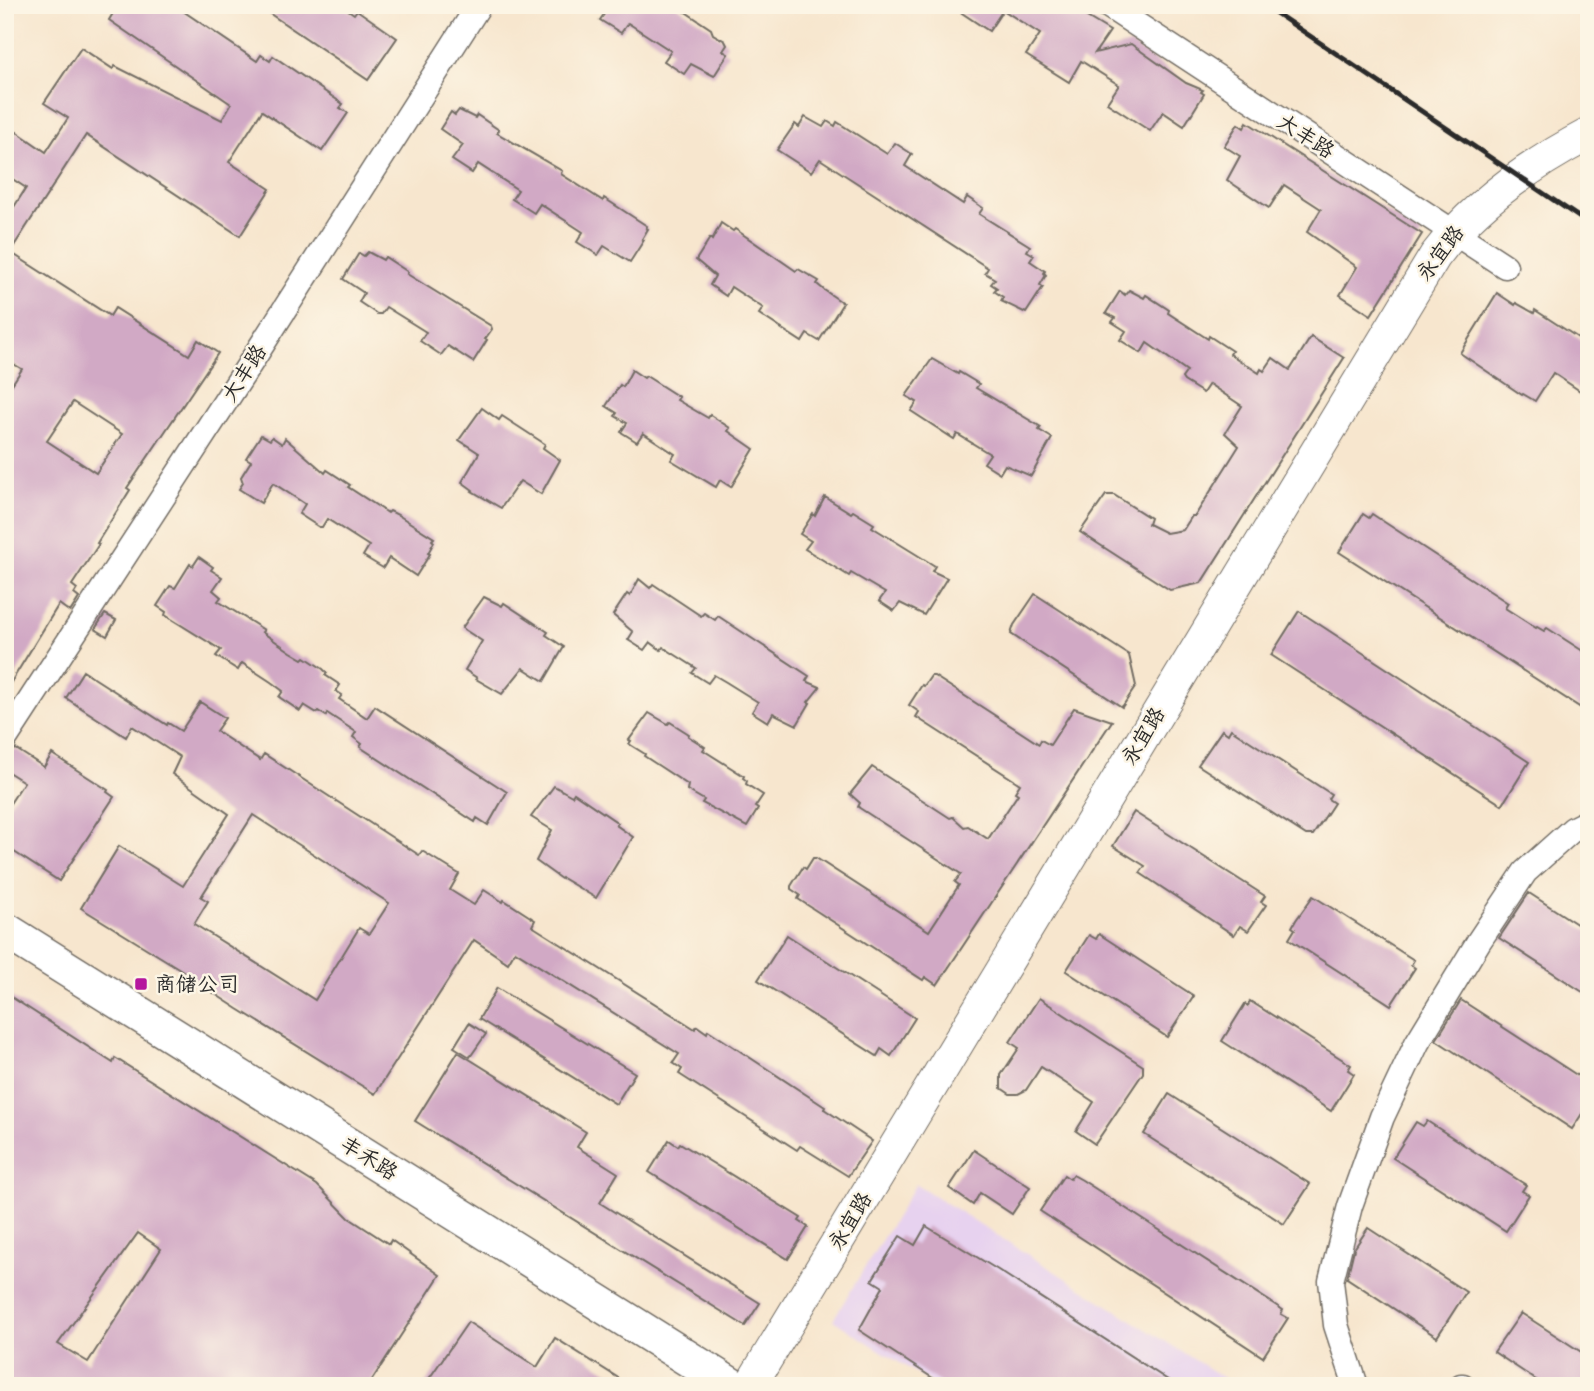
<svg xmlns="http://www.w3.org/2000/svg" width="1594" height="1391" font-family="Mynerve,'LXGW WenKai TC',sans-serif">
<rect width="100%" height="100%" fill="#fcf5e5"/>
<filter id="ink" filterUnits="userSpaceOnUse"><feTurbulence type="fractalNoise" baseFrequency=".0143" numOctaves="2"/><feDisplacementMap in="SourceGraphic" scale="14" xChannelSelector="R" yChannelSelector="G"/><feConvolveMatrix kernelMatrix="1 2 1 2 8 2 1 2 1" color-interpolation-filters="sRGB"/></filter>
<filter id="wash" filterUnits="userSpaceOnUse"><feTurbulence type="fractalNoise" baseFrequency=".00686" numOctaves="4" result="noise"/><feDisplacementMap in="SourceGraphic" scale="28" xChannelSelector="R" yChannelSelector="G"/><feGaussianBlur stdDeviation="1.57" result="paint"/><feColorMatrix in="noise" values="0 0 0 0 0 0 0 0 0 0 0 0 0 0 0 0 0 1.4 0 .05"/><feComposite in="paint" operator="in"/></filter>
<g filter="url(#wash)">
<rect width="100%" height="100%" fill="#f7e6ce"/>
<polygon fill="#e7d2ef" points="916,1184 1236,1386 936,1386 833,1320"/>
<g id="blocks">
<g fill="#d1a9c5" fill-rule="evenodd">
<path d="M118 5H174L257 61 261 55 270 61 273 56 343 104 340 108 348 113 322 151 262 111 229 162 270 189 240 236 86 135 10 252 110 316 115 308 189 355 198 340 218 353 127 488 130 490 97 543 99 544 72 585 77 589 74 594 79 598 70 612 59 604 5 692V395L22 369 5 359V221L26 188 5 174V133L13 138 17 132 46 152 68 118 44 103 81 48 113 69 115 66 222 120 231 104 109 20ZM73 402 122 434 96 473 47 441Z"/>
<polygon points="257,5 341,5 354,14 357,10 397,38 368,80"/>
<polygon points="600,5 675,5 711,29 713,34 725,41 727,45 723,51 728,54 714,76 691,64 684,74 664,61 671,51 628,23 621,33 600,20 607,10"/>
<polygon points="950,5 1067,5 1110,31 1095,53 1131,44 1186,83 1203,90 1201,92 1204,94 1184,126 1163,112 1150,131 1107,103 1119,85 1081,61 1069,82 1026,55 1040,34 1003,10 989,31"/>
<polygon points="459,110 475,118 477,115 499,130 497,133 562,171 561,174 603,201 604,198 647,226 646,228 648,229 642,239 644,240 630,262 604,246 598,255 577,242 583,232 540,204 534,213 512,199 518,190 478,164 472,173 452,160 463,145 440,129 451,112 455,115"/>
<polygon points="805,117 823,127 827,121 835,126 837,122 887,154 895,143 912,154 905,166 963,204 967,197 983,208 979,214 1030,246 1027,251 1034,255 1030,261 1045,271 1044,273 1046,275 1040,285 1043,287 1026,313 1001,301 1003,297 994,291 997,288 991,284 995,279 985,273 988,268 820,159 811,172 777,150 795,124 799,127"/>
<polygon points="1247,122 1422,234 1371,315 1340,295 1357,267 1307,232 1321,209 1284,185 1269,208 1227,180 1240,156 1224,146 1238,124 1244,128"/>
<polygon points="721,223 733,231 735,229 796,271 798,269 819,281 817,284 824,290 843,303 819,341 807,334 802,342 759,314 763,308 731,287 726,296 710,285 715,276 696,260 710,238 712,240"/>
<polygon points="368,252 383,260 385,257 408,272 407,274 491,326 492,329 485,339 487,340 473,362 448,346 441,355 420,341 426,332 386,307 381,314 377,314 359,302 364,293 343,279 359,253 364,256"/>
<polygon points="1129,290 1144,298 1146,295 1169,310 1168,313 1208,339 1209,336 1232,351 1230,354 1259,373 1261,369 1264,371 1273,358 1290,370 1311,337 1344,358 1201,583 1170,590 1080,532 1106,495 1114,495 1150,518 1148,524 1166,533 1183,530 1192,516 1195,516 1239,446 1225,433 1242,406 1209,384 1203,393 1184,381 1182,378 1187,371 1147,343 1141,353 1120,340 1126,331 1112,322 1115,318 1106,313 1120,291 1125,295"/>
<polygon points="1497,293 1515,305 1516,303 1534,313 1535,310 1589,345 1589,397 1553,373 1535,401 1523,394 1522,395 1460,353"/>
<polygon points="932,359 958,374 959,372 979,384 976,388 1041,427 1039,430 1052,438 1031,476 1005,465 1000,473 984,463 990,454 957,434 954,439 911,411 917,402 906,396"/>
<polygon points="632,370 644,378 646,376 679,397 677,400 708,418 710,415 730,428 728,431 754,449 731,487 720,480 716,487 671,460 675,454 643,433 637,442 621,432 627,423 615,416 617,413 606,406 620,385 623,387"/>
<polygon points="482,408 499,420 502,416 545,444 543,448 560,460 541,494 520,481 501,508 472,491 473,490 462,482 479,453 459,440"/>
<polygon points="261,435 270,440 272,437 282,444 285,438 325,473 327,470 350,485 348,487 388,513 390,511 398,515 434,538 432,540 434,542 428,553 430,554 416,576 389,558 383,568 363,556 369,546 327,519 322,527 319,527 299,514 305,504 273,483 261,503 239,489 243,483 241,477 251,461 246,458"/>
<polygon points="825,497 851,513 853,511 874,524 872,527 935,566 932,571 947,578 924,615 900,603 894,611 879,601 885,593 851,573 849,576 805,549 811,541 800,534 813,514 815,516"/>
<polygon points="1363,514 1369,518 1372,514 1508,603 1505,608 1536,628 1537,627 1544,631 1547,628 1589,655 1589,695 1581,708 1339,552"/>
<polygon points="199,557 213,567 211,570 222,577 213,590 221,597 218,601 264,630 262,632 291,652 303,659 305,657 323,669 327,673 325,675 340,685 336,691 342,695 339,699 367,718 375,706 507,792 488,825 477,818 475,822 360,747 362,744 353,737 356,732 327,713 326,716 318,711 317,713 304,705 300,711 279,697 283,691 271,682 242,663 238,670 216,656 221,650 165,615 166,612 157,606 170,586 175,588 190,564 193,566"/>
<polygon points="639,579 650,588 653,584 701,616 704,613 715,620 718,616 809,676 806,681 820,687 808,702 810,703 797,725 773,713 768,722 752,712 758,702 726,682 714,675 708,683 692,673 696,668 663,647 661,650 650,642 644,650 628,640 633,632 613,615 627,594 630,596"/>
<polygon points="1035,594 1129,655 1136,686 1122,707 1011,634 1014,625"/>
<polygon points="484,597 502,606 504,603 548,632 546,635 564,647 544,681 523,668 502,694 476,679 477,678 465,670 482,641 462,628"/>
<polygon points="1299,611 1529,762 1502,805 1271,655"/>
<polygon points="105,614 116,620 107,636 95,629"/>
<path d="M83 671 167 725 168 723 181 731 200 702 225 718 216 731 260 760 264 754 419 855 422 851 459 874 450 890 474 905 484 890 503 902 504 900 535 920 532 926 695 1029 697 1026 707 1033 708 1030 825 1107 824 1109 872 1141 848 1176 800 1146 797 1150 679 1074 682 1069 673 1063 679 1054 515 951 508 963 474 940 375 1094 238 1009 192 979 193 977 81 908 119 846 183 886 229 814 172 774 180 757 132 726 126 737 66 698ZM253 815 389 903 369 934 359 928 315 1000 194 924 208 901 201 897Z"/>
<polygon points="931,676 934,676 1039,744 1041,740 1050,745 1074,708 1112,721 937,985 925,977 923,980 798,899 800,895 791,889 791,886 803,867 806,869 813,858 816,858 929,931 959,885 955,882 961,874 858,807 860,803 850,794 872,767 950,818 953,817 964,827 968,826 988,839 1018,794 1015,792 1020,784 916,717 919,712 909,705 922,685 924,686"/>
<polygon points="649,713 668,724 670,722 689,734 688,736 705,747 703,750 744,776 743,778 747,781 746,784 763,795 755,807 758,809 747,827 702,803 704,800 687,790 688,785 644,756 645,754 629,744 631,741 629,740"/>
<polygon points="1231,729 1331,794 1328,799 1334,803 1313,835 1306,835 1198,765 1222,730 1228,734"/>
<polygon points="16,749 44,767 52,754 108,790 107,792 114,797 59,881 5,846 5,811 24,782 5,770 5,754"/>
<polygon points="554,786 572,796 574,793 618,823 616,825 633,837 596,898 562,878 561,879 536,861 552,830 531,817"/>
<polygon points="1134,812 1265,896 1261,902 1266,905 1248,931 1240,926 1234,935 1140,873 1145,866 1113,846"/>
<polygon points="1529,893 1589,932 1589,996 1499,938"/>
<polygon points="1313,896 1414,960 1411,965 1415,968 1391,1005 1289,939 1295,929 1292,927 1296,920"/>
<polygon points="1099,934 1194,996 1167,1037 1066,971 1089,935 1096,939"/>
<polygon points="787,935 915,1018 891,1056 881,1049 877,1056 758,980"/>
<polygon points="497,988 635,1073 616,1104 479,1019"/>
<path d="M5 993 113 1063 115 1058 317 1185 349 1218 389 1244 391 1240 440 1275 368 1386H5ZM138 1233 161 1249 88 1362 58 1344Z"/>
<polygon points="1039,998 1143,1066 1143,1073 1095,1144 1076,1131 1094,1102 1041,1067 1026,1090 1018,1094 1010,1094 1001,1088 1001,1075 1019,1048 1010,1042"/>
<polygon points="1461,1000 1589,1083 1589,1103 1572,1129 1436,1040"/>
<polygon points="1250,1001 1351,1065 1348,1070 1354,1074 1331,1111 1222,1041 1245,1004 1248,1006"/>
<polygon points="469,1023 486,1034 470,1057 454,1047"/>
<polygon points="458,1052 586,1132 577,1147 618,1173 600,1203 760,1303 745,1326 415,1121"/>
<polygon points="1169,1094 1310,1184 1284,1224 1144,1134"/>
<polygon points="1427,1121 1526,1185 1522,1191 1529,1195 1506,1231 1393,1158 1416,1122 1423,1126"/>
<polygon points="669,1140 678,1146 680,1143 801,1218 799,1221 808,1227 788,1259 649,1172"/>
<polygon points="974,1150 1030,1187 1012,1214 980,1193 973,1205 949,1188"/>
<polygon points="1064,1175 1070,1179 1073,1175 1082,1180 1283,1310 1281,1314 1288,1318 1263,1357 1040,1211"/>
<polygon points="926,1226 998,1270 1177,1386 945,1386 859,1330 883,1287 872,1280 900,1236 915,1245"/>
<polygon points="1368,1228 1466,1292 1437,1337 1347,1278 1354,1249"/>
<polygon points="1521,1313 1589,1357 1589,1386 1545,1386 1494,1352"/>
<polygon points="468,1322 537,1367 555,1338 631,1386 424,1386"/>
</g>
</g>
</g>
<g filter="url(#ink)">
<use href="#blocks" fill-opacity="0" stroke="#726c64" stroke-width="2"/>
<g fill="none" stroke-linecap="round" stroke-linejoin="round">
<g stroke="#726c64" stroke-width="27">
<g id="minor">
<polyline points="1107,5 1505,266"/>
<polyline points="5,739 244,373 479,5"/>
<polyline points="1356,1386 1336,1325 1331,1281 1350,1206 1382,1117 1417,1043 1479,941 1525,872 1573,829 1589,821"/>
<polyline points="1461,1386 1463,1386"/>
</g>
</g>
<g stroke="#726c64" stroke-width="34">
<path id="tertiary" d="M750 1386 1435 256C1475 203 1530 165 1589 134"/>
</g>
<g stroke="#726c64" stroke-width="38">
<polyline id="secondary" points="5,930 732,1386"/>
</g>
<use href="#minor" stroke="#fff" stroke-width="24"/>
<use href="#tertiary" stroke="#fff" stroke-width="32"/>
<use href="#secondary" stroke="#fff" stroke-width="35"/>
<polyline stroke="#2b2b2b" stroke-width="5" points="1264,5 1589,224"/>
</g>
</g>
<rect fill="#b5179e" stroke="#fcf5e5" stroke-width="2.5" x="134" y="977" width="14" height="14" rx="3.5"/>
<g text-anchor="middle" stroke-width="5" stroke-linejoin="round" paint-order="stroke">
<g font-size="21" fill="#2b2b2b" stroke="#fcf5e5">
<text transform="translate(1306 136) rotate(33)" y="7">大丰路</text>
<text transform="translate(1440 253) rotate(-53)" y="7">永宜路</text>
<text transform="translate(244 373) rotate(-57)" y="7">大丰路</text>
<text transform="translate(1143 736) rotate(-59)" y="7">永宜路</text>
<text transform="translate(369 1158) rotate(32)" y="7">丰禾路</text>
<text transform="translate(850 1221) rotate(-59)" y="7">永宜路</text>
</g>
<g font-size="21" fill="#2b2b2b" stroke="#fcf5e5" text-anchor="start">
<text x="155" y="991">商储公司</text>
</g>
</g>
<rect width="1594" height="1391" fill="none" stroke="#fcf5e5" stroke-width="28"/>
</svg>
